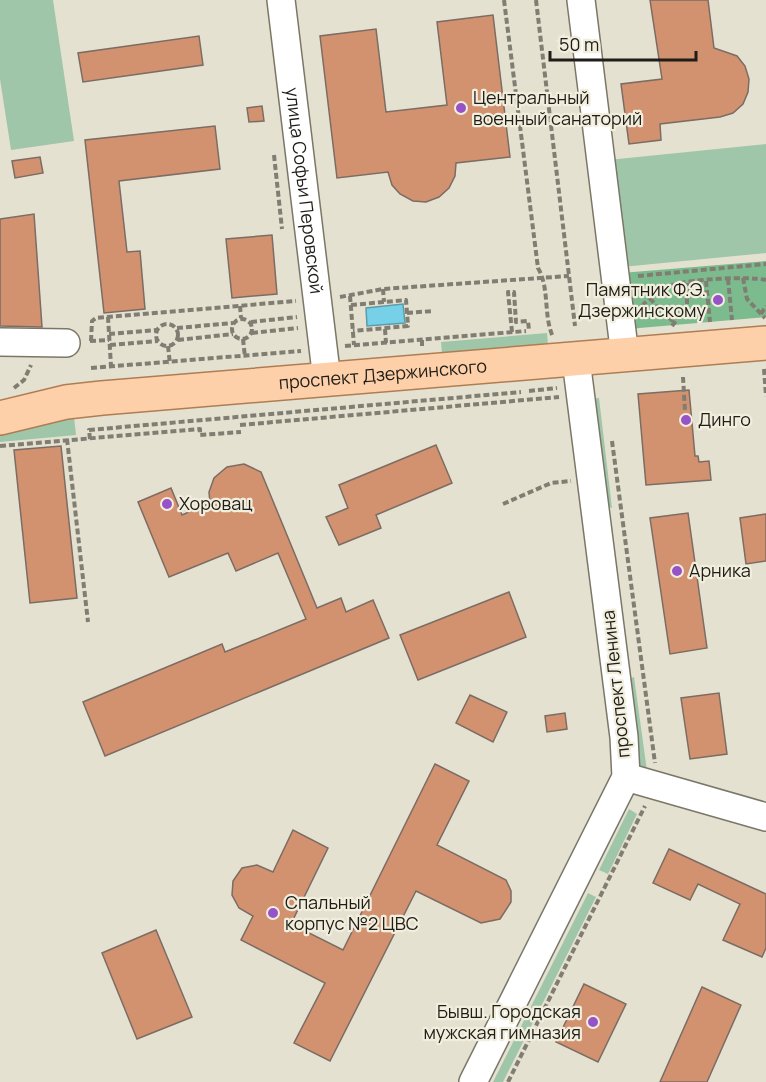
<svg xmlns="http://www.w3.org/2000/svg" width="766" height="1082" font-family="Manrope,sans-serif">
<rect width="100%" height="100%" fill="#e5e1d0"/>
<g fill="#9fc6a9">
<polygon points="0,0 53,0 74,141 11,150 0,79"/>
<polygon points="766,144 766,253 622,267 608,160"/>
<polygon points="547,333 548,345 442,354 441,342"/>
<polygon points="599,398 612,508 605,506 589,399"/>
<polygon points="74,417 76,435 0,442 0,429"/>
<polygon points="634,677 647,771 637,763 626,680"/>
<polygon points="629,809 637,814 608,874 599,870"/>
<polygon points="588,893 596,897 503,1082 493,1082"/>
</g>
<polygon fill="#7bbb8e" points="766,261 766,317 628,329 621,273"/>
<polygon fill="#76d1e8" stroke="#5c9ba9" stroke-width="1.5" points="403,304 405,323 367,326 366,308"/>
<g fill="#d3926f" stroke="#7b6c64" stroke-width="1.5">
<polygon points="650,0 708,0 714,48 737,56 745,66 749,79 748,92 743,104 733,113 720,117 660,124 661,140 629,144 621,84 662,79"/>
<polygon points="493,15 510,157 456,163 455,176 449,188 439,197 426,202 413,201 400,194 392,185 388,172 337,178 320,36 376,29 386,112 447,105 437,22"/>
<polygon points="199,36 203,65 83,82 78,53"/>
<polygon points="262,106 264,121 249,122 247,108"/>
<polygon points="215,126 220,169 119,181 127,252 140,251 145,309 104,313 85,140"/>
<polygon points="40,157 43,173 15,178 12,161"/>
<polygon points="34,214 42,327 0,326 0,219"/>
<polygon points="272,235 277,294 232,298 226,239"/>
<polygon points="689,390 695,456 698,456 699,462 709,461 711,480 646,485 638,394"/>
<polygon points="436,445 452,483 376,515 381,528 339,545 326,517 348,508 339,485"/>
<polygon points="61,446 77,598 30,603 14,450"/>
<polygon points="244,464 261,472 317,608 341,598 346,612 373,600 389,638 105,756 83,702 222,644 225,652 306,619 278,553 236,571 228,553 169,577 138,502 171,488 182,515 210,503 209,492 214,478 227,467"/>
<polygon points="688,513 707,648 670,654 650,518"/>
<polygon points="766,514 766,561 746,564 740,518"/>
<polygon points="509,592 526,637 418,680 400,635"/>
<polygon points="719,693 727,754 690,759 681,698"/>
<polygon points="470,695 507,712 493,742 456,723"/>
<polygon points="565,713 567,729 547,732 545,716"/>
<polygon points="435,764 469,781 437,845 506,880 511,891 511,902 500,919 481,923 416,891 330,1061 294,1043 325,983 241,940 253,916 239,908 232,895 233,881 242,868 257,865 273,872 293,830 328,848 291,924 343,950"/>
<polygon points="669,849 766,894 766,948 762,957 723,940 740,904 698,884 690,900 653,883"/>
<polygon points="156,930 192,1017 137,1039 102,953"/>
<polygon points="584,984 626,1004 598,1062 556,1042"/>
<polygon points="702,987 741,1005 707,1082 660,1082"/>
</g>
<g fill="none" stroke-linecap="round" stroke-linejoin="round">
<g stroke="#7b7768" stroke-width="30">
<g id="minor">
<path id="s1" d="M281 0 327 380"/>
<polyline points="581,0 625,356"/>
<polyline points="0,342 66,343"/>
<polyline points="626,777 766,817"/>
<polyline points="473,1082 626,777 624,737 576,360"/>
</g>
</g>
<g stroke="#af7d52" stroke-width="36">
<g id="major">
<path id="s2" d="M0 418 66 402 102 398 766 343"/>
</g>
</g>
<g stroke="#807e72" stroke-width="4" stroke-dasharray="6 3" stroke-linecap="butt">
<path d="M504 0 538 268C550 289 543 315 553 337"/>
<polyline points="536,0 575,326"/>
<polyline points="274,155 282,229"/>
<polyline points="638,276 766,264"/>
<polyline points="743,278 747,299 765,318"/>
<polyline points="728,279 732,320"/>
<polyline points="706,281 710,322"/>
<polyline points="383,289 384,302"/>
<polyline points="350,296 354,345"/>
<polyline points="340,297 383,289 569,276"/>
<polyline points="650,298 657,307 675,323"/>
<polyline points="351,305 406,300 408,326 353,331"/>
<polyline points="240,306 241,318"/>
<path d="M642 306C650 297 662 289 673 285 690 279 749 276 766 280"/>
<polyline points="407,313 433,311"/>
<polyline points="761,314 766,306"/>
<polyline points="108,317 111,366"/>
<circle cx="242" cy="329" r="10"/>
<polyline points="251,322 297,317"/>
<circle cx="167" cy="335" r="11"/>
<polyline points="672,326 687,306 687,283"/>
<polyline points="177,328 233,323"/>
<polyline points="385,329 386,343"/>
<polyline points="512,332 508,292 514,292 516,322 528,321 529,330"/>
<polyline points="252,333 298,328"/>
<polyline points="109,334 157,330"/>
<polyline points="243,339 245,357"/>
<polyline points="178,340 233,334"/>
<polyline points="422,340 422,348"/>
<polyline points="90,341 109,340"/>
<polyline points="91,341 92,321 96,318 296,301"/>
<polyline points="110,345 158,341"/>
<polyline points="168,346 170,364"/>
<polyline points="345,346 526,331"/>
<polyline points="91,368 301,351"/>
<polyline points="764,369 766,396"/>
<polyline points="683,377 685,411"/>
<polyline points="14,388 24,380 31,365"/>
<polyline points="529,391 557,388"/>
<polyline points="240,425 559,397"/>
<polyline points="67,439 88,622"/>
<polyline points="90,439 89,430 521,392"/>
<polyline points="612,441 655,763"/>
<polyline points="0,446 200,429 200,435 241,432"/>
<polyline points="503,504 551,483 571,481"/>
<polyline points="508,1082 645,806"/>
</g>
<use href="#minor" stroke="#fff" stroke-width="27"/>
<use href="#major" stroke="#fed0aa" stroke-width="33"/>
</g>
<g fill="#9653c8" stroke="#f2eedd" stroke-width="2">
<circle cx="461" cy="108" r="6"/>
<circle cx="718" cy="300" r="6"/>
<circle cx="686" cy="420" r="6"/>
<circle cx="167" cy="504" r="6"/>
<circle cx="677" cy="571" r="6"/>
<circle cx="273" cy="913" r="6"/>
<circle cx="593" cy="1022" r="6"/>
</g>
<g text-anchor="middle" stroke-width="4.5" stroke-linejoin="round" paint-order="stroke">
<g font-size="18" fill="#1e1d17" stroke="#f2eedd" text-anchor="start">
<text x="473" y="104">Центральный<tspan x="473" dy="21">военный санаторий</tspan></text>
<text x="706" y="296" text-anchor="end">Памятник Ф.Э.<tspan x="706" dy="21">Дзержинскому</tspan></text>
<text x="698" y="426">Динго</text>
<text x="179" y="510">Хоровац</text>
<text x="689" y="577">Арника</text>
<text x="285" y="909">Спальный<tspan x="285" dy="21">корпус №2 ЦВС</tspan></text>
<text x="581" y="1018" text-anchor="end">Бывш. Городская<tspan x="581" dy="21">мужская гимназия</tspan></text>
</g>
<g font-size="18" fill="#1e1d17" stroke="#f2eedd">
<text dy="6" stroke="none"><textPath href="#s1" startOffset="192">улица Софьи Перовской</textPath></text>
<text dy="6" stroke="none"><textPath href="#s2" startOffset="386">проспект Дзержинского</textPath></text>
<text transform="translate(616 684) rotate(-96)" y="6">проспект Ленина</text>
</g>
</g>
<path d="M550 51v9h146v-9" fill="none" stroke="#1e1d17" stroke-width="3"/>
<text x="559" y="51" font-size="18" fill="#1e1d17" stroke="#f2eedd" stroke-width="4.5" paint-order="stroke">50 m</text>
</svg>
